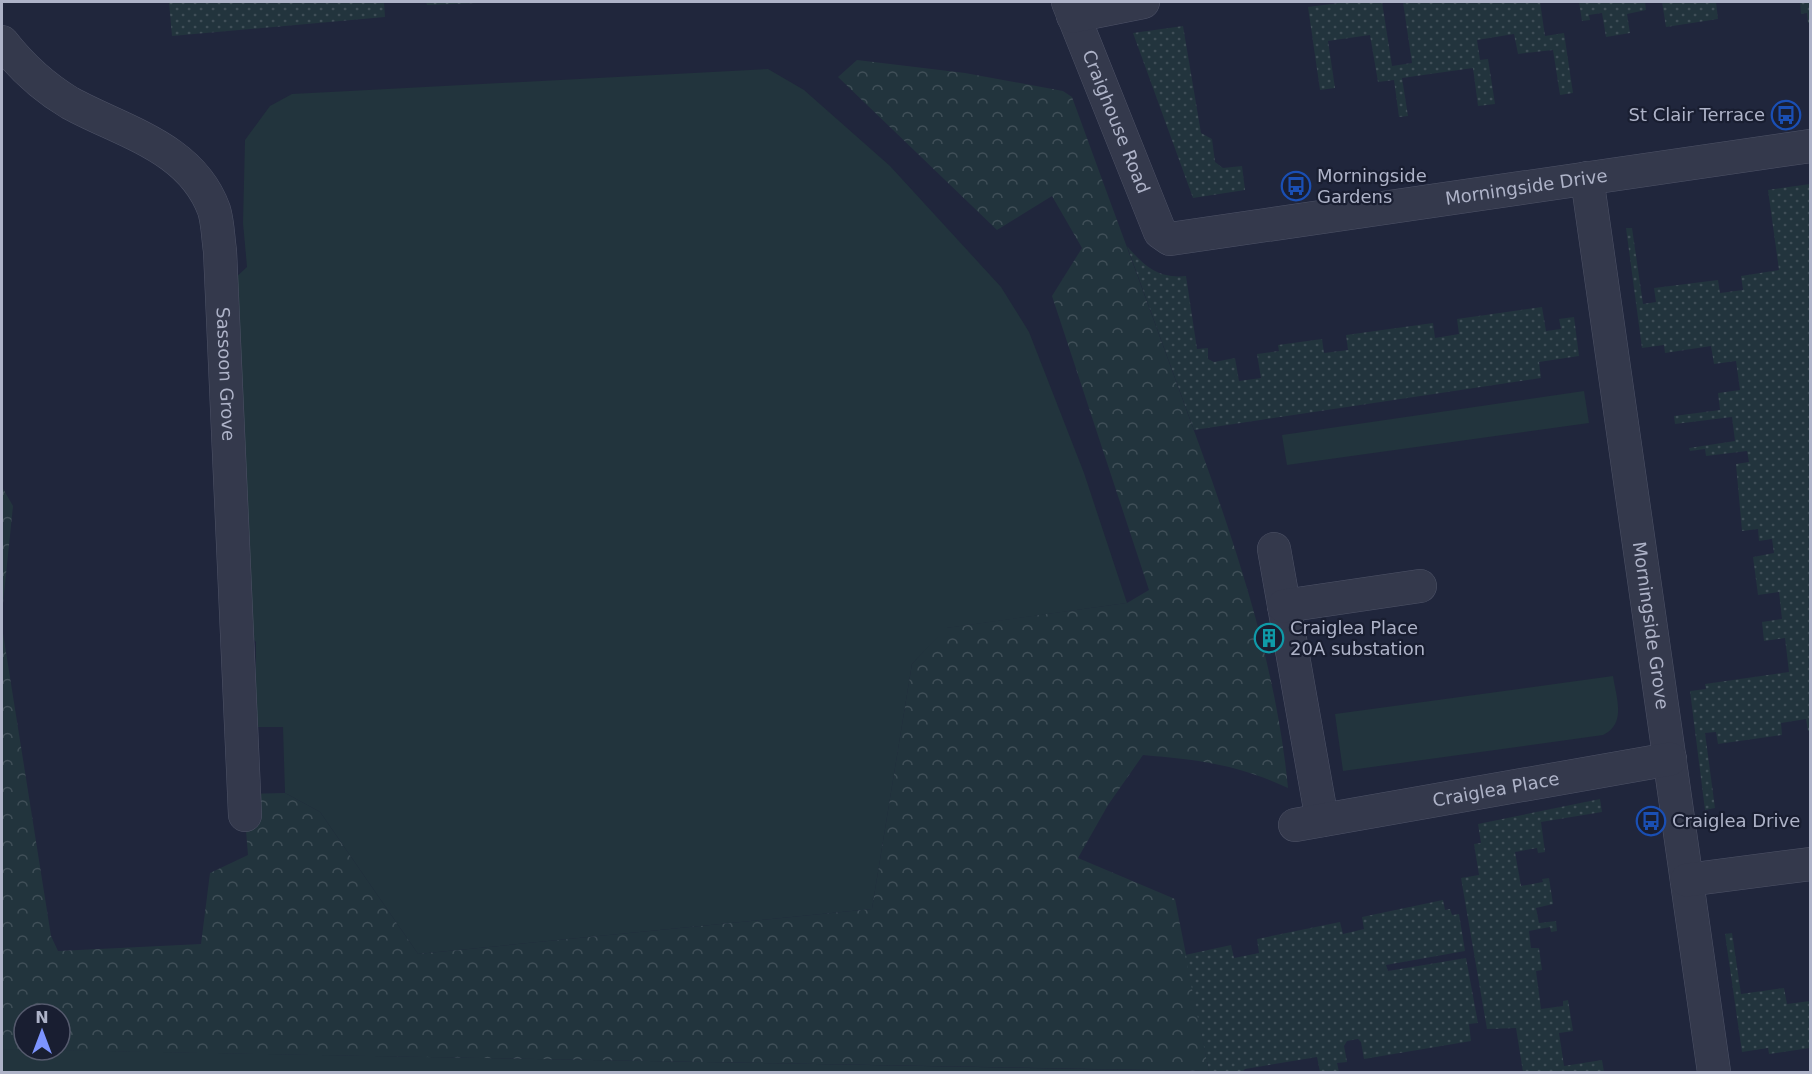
<svg xmlns="http://www.w3.org/2000/svg" width="1812" height="1074" font-family="'DejaVu Sans',sans-serif">
<defs>
<pattern id="forest-crowns" width="20" height="18" patternUnits="userSpaceOnUse" patternTransform="scale(1.5)"><rect width="20" height="18" fill="#22343d"/><path d="M2 6a3 3 0 1 1 6 0M12 15a3 3 0 1 1 6 0" fill="none" stroke="#404f58"/></pattern>
<pattern id="garden-dots" width="8" height="8" patternUnits="userSpaceOnUse" patternTransform="scale(1.5)"><rect width="8" height="8" fill="#22343d"/><path d="M2 2h.1M6 6h.1" fill="none" stroke="#404f58" stroke-width="1.8" stroke-linecap="round"/></pattern>
</defs>
<rect width="100%" height="100%" fill="#20263c"/>
<g fill="#22343d">
<polygon points="768,69 804,90 890,166 1001,287 1029,332 1084,473 1127,603 947,628 912,664 872,909 418,954 320,812 285,793 283,727 255,727 256,642 248,633 234,279 247,267 243,223 245,140 270,106 292,94"/>
<polygon points="1584,391 1589,423 1287,465 1282,435"/>
<path d="M1613 676C1616 697 1627 724 1603 735L1343 771 1335 714Z"/>
<polygon points="2,1049 1243,1072 2,1072"/>
</g>
<g fill="url(#forest-crowns)">
<path d="M857 60 965 73 1063 91 1072 97C1108 196 1145 296 1181 395 1228 523 1275 653 1288 788 1236 764 1199 760 1143 755L1108 805 1078 858 1175 899 1209 1071 32 1050H60V1014H24V1050L2 1049V627L51 936 58 951 201 944 210 873 248 855 243 794 285 793 320 812 418 954 872 909 912 664 946 628 1127 603 1149 590 1052 296 1082 248 1052 196 997 230 838 77Z"/>
<polygon points="2,487 13,506 2,613"/>
</g>
<g fill="url(#garden-dots)">
<polygon points="169,2 384,2 385,17 172,36"/>
<polygon points="426,2 504,2 427,5"/>
<polygon points="1347,2 1382,2 1392,66 1412,63 1403,2 1540,2 1545,36 1564,33 1573,93 1560,95 1553,50 1518,54 1514,34 1477,40 1480,60 1488,59 1495,104 1478,106 1473,68 1402,78 1408,116 1399,117 1394,80 1378,82 1370,35 1328,41 1335,88 1320,90 1308,7"/>
<polygon points="1579,2 1645,2 1646,10 1627,14 1630,33 1606,37 1602,13 1589,15 1590,20 1582,21"/>
<polygon points="1662,2 1716,2 1718,19 1666,27"/>
<polygon points="1800,2 1810,2 1810,23 1808,23 1807,13 1801,14"/>
<polygon points="1183,26 1201,133 1212,139 1215,162 1223,168 1242,166 1245,190 1193,198 1133,33"/>
<polygon points="1810,184 1810,731 1808,731 1806,719 1781,723 1782,735 1718,744 1716,732 1705,733 1715,808 1705,810 1690,691 1706,689 1705,684 1789,672 1785,638 1764,641 1762,622 1782,619 1779,592 1758,595 1753,557 1774,553 1772,539 1759,541 1758,529 1742,531 1736,464 1749,462 1747,451 1706,456 1705,449 1690,451 1689,448 1735,441 1732,417 1675,424 1674,416 1720,410 1718,393 1740,390 1736,361 1714,364 1711,346 1665,353 1664,345 1642,348 1626,228 1632,228 1643,304 1656,302 1654,288 1718,280 1720,293 1743,290 1741,276 1779,270 1768,190"/>
<path d="M1127 246C1144 266 1158 279 1186 276L1197 349 1208 348V359L1214 362 1235 358 1239 381 1261 378 1257 354 1279 351 1278 345 1322 339 1324 353 1348 350 1346 335 1433 323 1435 338 1459 334 1457 319 1542 307 1546 331 1561 329 1559 319 1574 317 1579 356 1539 362 1541 378 1194 430Z"/>
<polygon points="1600,799 1602,812 1541,822 1545,852 1538,853 1537,848 1515,852 1521,886 1543,882 1542,879 1549,878 1553,904 1536,908 1539,923 1556,921 1557,931 1551,932 1550,927 1529,931 1531,948 1539,948 1542,970 1536,971 1541,1009 1563,1006 1563,1001 1568,1000 1573,1031 1559,1033 1564,1066 1602,1060 1604,1072 1523,1072 1516,1028 1487,1029 1461,878 1479,875 1474,844 1481,843 1478,824"/>
<polygon points="1443,900 1445,910 1450,909 1452,915 1459,914 1465,951 1386,965 1388,971 1466,958 1478,1023 1469,1024 1471,1041 1364,1059 1361,1042 1358,1039 1347,1041 1344,1046 1347,1062 1337,1063 1339,1072 1320,1072 1317,1057 1245,1069 1242,1072 1209,1071 1185,955 1231,945 1234,958 1259,953 1257,939 1340,922 1343,934 1364,929 1362,917"/>
<polygon points="1732,933 1741,994 1784,988 1787,1004 1810,1001 1810,1048 1769,1054 1768,1048 1742,1052 1725,934"/>
</g>
<g fill="none" stroke-linecap="round" stroke-linejoin="round">
<g stroke="#4e5367" stroke-width="34">
<g id="minor">
<path id="s1" d="M1068 2 1160 232 1170 239 1810 146"/>
<polyline points="1073,16 1143,2"/>
<path id="s2" d="M2 42C20 65 45 88 70 103 123 132 191 147 214 210 218 223 218 238 220 251L245 815"/>
<path id="s3" d="M1587 178 1714 1072"/>
<polyline points="1274,549 1322,820"/>
<polyline points="1284,606 1420,586"/>
<path id="s4" d="M1295 825 1670 759"/>
<polyline points="1687,880 1810,864"/>
</g>
</g>
<use href="#minor" stroke="#34394c" stroke-width="33"/>
</g>
<defs>
<g id="bus-ring" transform="scale(1.5)"><circle r="9.5" fill="#191e31" stroke="#1a4fb4" stroke-width="1.5"/><path d="M-5-6H5V4H4V6H2V4H-2V6H-4V4H-5ZM-3.5-4V0h7V-4ZM-3.5 1.2v1.5H-2V1.2ZM2 1.2v1.5H3.5V1.2Z" fill="#1a4fb4"/></g>
<g id="building-ring" transform="scale(1.5)"><circle r="9.5" fill="#191e31" stroke="#0f9aa8" stroke-width="1.5"/><path d="M-4-6H4V6H1V3H-1V6H-4ZM-2.5-4.3h1.7v1.8h-1.7ZM.8-4.3h1.7v1.8H.8ZM-2.5-1h1.7V.8h-1.7ZM.8-1h1.7V.8H.8Z" fill="#0f9aa8"/></g>
</defs>
<g fill-rule="evenodd">
<use href="#bus-ring" x="1786" y="115"/>
<use href="#bus-ring" x="1296" y="186"/>
<use href="#building-ring" x="1269" y="638"/>
<use href="#bus-ring" x="1651" y="821"/>
</g>
<g text-anchor="middle" stroke-width="4.5" stroke-linejoin="round" paint-order="stroke">
<g font-size="18" fill="#aeb3c8" stroke="#191e31" text-anchor="start">
<text x="1765" y="121" text-anchor="end">St Clair Terrace</text>
<text x="1317" y="182">Morningside<tspan x="1317" dy="21">Gardens</tspan></text>
<text x="1290" y="634">Craiglea Place<tspan x="1290" dy="21">20A substation</tspan></text>
<text x="1672" y="827">Craiglea Drive</text>
</g>
<g font-size="18" fill="#aeb3c8" stroke="#191e31">
<text dy="6" stroke="none"><textPath href="#s1" startOffset="129">Craighouse Road</textPath></text>
<text dy="6" stroke="none"><textPath href="#s1" startOffset="620">Morningside Drive</textPath></text>
<text dy="6" stroke="none"><textPath href="#s2" startOffset="441">Sassoon Grove</textPath></text>
<text dy="6" stroke="none"><textPath href="#s3" startOffset="452">Morningside Grove</textPath></text>
<text dy="6" stroke="none"><textPath href="#s4" startOffset="204">Craiglea Place</textPath></text>
</g>
</g>
<rect width="1812" height="1074" fill="none" stroke="#aeb3c8" stroke-width="6"/>
<g transform="translate(42 1032)"><circle r="28" fill="#191e31" stroke="#555a6d" stroke-width="1.5"/>
<path d="M0-4.5L10 22L0 15L-10 22Z" fill="#7d94ff"/>
<text y="-9" font-size="16" font-weight="bold" text-anchor="middle" fill="#aeb3c8">N</text>
</g>
</svg>
